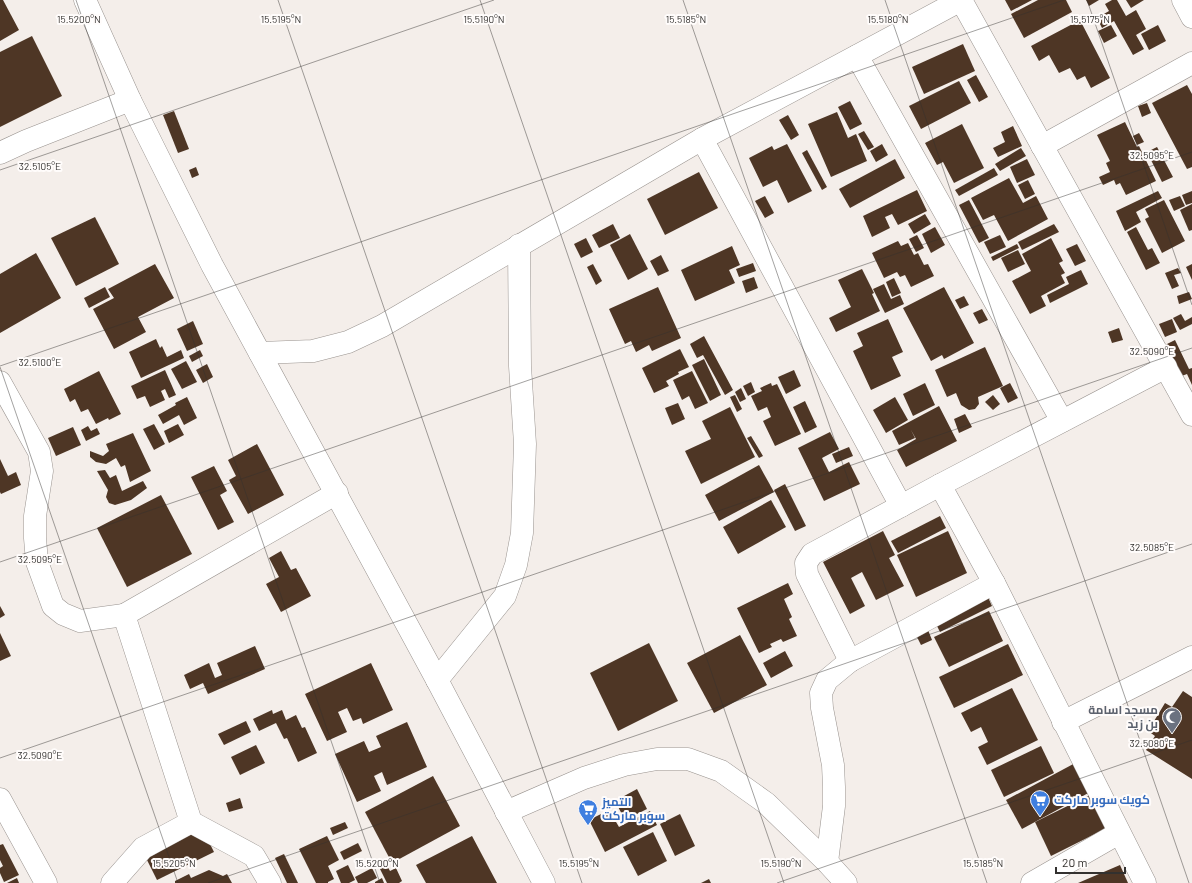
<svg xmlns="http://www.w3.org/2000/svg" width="1192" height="883" font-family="Barlow,Cairo,sans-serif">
<rect width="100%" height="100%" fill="#f4eeea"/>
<g fill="#4e3625">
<polygon points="0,0 3,0 19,30 0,41"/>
<polygon points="1005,0 1032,0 1011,11"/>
<polygon points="1038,0 1066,0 1072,12 1024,38 1011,14"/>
<polygon points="1086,0 1099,0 1089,6"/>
<polygon points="1112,0 1117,0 1126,16 1136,10 1146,29 1136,35 1144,49 1133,55 1114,21 1102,28 1097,18 1109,11 1105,4"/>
<polygon points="1126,0 1144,0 1131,8"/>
<polygon points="1080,20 1110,78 1091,88 1085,76 1077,80 1070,68 1059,73 1049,55 1039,61 1031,46"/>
<polygon points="1111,25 1117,36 1104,43 1098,31"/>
<polygon points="1158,25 1166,41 1149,50 1141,34"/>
<polygon points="32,36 62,96 0,127 0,52"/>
<polygon points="963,44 975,71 924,94 912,67"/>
<polygon points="976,75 988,97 979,102 967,80"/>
<polygon points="959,81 971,103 921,129 909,106"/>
<polygon points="1187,85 1192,94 1192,167 1187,169 1152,103"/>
<polygon points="850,101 862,124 850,130 838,107"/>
<polygon points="1147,103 1151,113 1142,117 1138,106"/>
<polygon points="174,111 189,149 178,153 163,115"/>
<polygon points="837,112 848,138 856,134 867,161 831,177 808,124"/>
<polygon points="788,115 799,135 791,140 779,120"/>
<polygon points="1125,122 1137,147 1139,146 1156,181 1126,195 1120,183 1116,185 1114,180 1103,185 1099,177 1110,172 1106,163 1110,161 1097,135"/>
<polygon points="962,124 984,168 954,183 943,162 937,165 925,143"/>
<polygon points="1013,126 1022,146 998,157 993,148 1005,142 1001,132"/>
<polygon points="864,131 874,147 868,150 858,134"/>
<polygon points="1139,133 1144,142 1137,145 1133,136"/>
<polygon points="787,144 812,191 788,203 777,180 763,187 749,158 772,146 774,150"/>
<polygon points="882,144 888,155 876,162 870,151"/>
<polygon points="1157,147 1173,177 1162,182 1147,152"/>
<polygon points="1021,148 1026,156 1000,171 995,164"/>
<polygon points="807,150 827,187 822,190 802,153"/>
<polygon points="895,159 905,178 850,208 839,189"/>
<polygon points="1027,159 1035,175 1017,183 1010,167"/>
<polygon points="196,167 199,175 192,178 189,170"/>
<polygon points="994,168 998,175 959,196 955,190"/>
<polygon points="699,172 718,208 665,235 647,199"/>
<polygon points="1009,178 1023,203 1036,196 1048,219 1008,241 994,215 983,220 971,198"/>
<polygon points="1028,180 1035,194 1025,199 1018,185"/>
<polygon points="917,190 927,211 898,225 892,214 885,217 890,228 872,237 863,216"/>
<polygon points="1158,191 1162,198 1136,212 1141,222 1125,231 1116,211"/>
<polygon points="1192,191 1192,203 1186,205 1182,195"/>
<polygon points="765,196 774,213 765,218 755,201"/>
<polygon points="1180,196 1185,206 1174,211 1169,200"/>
<polygon points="969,200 989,238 979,243 959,205"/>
<polygon points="1164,200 1185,241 1162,253 1145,219 1149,217 1145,209"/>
<polygon points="1192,204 1192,230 1189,231 1180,210"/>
<polygon points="925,214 931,224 914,234 908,224"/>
<polygon points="95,217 119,264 76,286 51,238"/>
<polygon points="613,224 620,238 599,248 592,235"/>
<polygon points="1054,224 1059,232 1022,250 1018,242"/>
<polygon points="935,227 945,245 931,253 922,234"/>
<polygon points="1136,227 1148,250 1152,248 1160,263 1146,270 1127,232"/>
<polygon points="630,234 648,269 628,280 610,245"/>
<polygon points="917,235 924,248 916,252 909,239"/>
<polygon points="1000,235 1006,247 990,254 984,242"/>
<polygon points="586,238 593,252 581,258 574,244"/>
<polygon points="1051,238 1063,261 1059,263 1065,273 1061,275 1065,283 1041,296 1046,306 1030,314 1012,281 1031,271 1022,254"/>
<polygon points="898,241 901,246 908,243 914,255 918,253 924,265 928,264 934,276 911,287 905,275 900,277 897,272 884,278 872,253"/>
<polygon points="1017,244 1019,248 993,261 991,257"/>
<polygon points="1077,244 1086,261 1075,266 1066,249"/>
<polygon points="732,246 740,265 729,270 735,283 695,301 681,270"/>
<polygon points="1018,250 1025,264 1008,272 1001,258"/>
<polygon points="36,253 61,298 0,333 0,274"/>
<polygon points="661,255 669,271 658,276 650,261"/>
<polygon points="753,263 756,271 739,277 736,269"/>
<polygon points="155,264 174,298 138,317 146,332 114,349 93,309 114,298 108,289"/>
<polygon points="593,264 602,281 596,285 587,267"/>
<polygon points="1192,264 1192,280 1186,267"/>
<polygon points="1178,268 1181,273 1174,275 1179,286 1172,289 1165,273"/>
<polygon points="862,269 874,293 872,294 880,311 836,332 829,318 851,307 838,280"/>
<polygon points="1081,270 1088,284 1050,303 1047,295 1069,284 1066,277"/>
<polygon points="754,277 758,288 746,293 742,281"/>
<polygon points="894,278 901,293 892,297 886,282"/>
<polygon points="884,284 891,299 900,295 904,304 885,313 873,289"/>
<polygon points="105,287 110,297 89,308 84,298"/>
<polygon points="658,287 681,338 652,351 649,345 636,352 631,341 625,344 609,309"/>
<polygon points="944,287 974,343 944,359 942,355 931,361 903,308"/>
<polygon points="1189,292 1192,299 1179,304 1177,296"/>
<polygon points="964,296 969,305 960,309 955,300"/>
<polygon points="982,309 988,320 979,324 973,313"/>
<polygon points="1181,314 1185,321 1192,317 1192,324 1180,330 1173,318"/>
<polygon points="888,319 903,352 892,357 901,376 871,390 853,351 863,346 857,333"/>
<polygon points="1172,319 1177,332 1165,337 1159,324"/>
<polygon points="193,321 203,344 187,351 177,329"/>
<polygon points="1119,328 1123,340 1112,343 1108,332"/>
<polygon points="704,336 733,390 725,395 703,355 697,358 690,344"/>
<polygon points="156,339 160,348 162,346 167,357 181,350 184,358 141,378 129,352"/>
<polygon points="1175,340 1189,369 1192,368 1192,385 1187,374 1179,377 1165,345"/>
<polygon points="985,347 1003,386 978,397 979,404 975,409 969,410 961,405 956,393 947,397 935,370"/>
<polygon points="680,349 689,367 678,372 679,374 666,381 669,386 654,393 642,368"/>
<polygon points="200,350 203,356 192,362 189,356"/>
<polygon points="704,359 721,395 710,401 692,365"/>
<polygon points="186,361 197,382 182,389 171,369"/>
<polygon points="207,364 213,377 203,383 196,370"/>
<polygon points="165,370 176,395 169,398 165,389 161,391 165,400 150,407 145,396 137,399 131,386"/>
<polygon points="794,370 801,386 786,394 778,377"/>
<polygon points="99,371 121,414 109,420 108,418 96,424 88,409 81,412 75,399 70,402 64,389"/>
<polygon points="692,371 708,403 695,409 689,396 682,400 673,380"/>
<polygon points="751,382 755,392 748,396 743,386"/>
<polygon points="771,383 772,386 777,384 801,434 775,446 763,421 771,417 767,407 758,411 751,396 762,391 760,388"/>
<polygon points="925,383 935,405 913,416 903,394"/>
<polygon points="1010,383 1018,398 1008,403 1000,388"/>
<polygon points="741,388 746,399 740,402 735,392"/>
<polygon points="735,395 742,409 737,412 730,397"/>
<polygon points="993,395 1000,404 993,410 985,402"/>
<polygon points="187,397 197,418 184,425 179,415 163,424 158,415 176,405 175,403"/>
<polygon points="895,397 908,420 886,433 873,410"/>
<polygon points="805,401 817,427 805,433 793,407"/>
<polygon points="678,403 685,419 672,425 665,408"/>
<polygon points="939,406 957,441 906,467 897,450 916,439 911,430 915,438 899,445 892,431"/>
<polygon points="730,407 755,457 701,484 685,451 711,439 702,421"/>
<polygon points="965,414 972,427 959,433 954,419"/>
<polygon points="154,424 165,444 154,450 143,429"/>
<polygon points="178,424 184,435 169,443 164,431"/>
<polygon points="88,426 91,431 97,428 100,434 86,441 81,430"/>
<polygon points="73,427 81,445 56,456 48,438"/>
<polygon points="830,432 839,449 822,458 829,472 849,462 860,484 824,501 798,448"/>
<polygon points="133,433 151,471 130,482 125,465 121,467 116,458 106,464 96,462 90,457 90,451 103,456 109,451 106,444"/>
<polygon points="751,436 763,456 759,458 747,438"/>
<polygon points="257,444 284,495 248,514 229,480 236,476 228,460"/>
<polygon points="849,447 853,456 836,463 832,454"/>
<polygon points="0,459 8,476 16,472 21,485 1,494 0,492"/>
<polygon points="759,465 774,492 719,521 705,495"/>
<polygon points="214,466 227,491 220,495 234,522 218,530 191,477"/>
<polygon points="105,470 110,478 116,475 122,491 143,481 147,488 131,500 115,505 109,503 106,497 108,490 97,471"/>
<polygon points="785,484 806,526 795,531 774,490"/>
<polygon points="161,495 192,554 127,587 97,528"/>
<polygon points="771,500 786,527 738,554 723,527"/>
<polygon points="940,516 946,528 898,553 891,541"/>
<polygon points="883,531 895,555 889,558 904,586 876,600 862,572 851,578 865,606 850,614 823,562"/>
<polygon points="948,531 967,573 916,597 897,555"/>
<polygon points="281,551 291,570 296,568 311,596 281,612 266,584 279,577 269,558"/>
<polygon points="788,583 793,594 784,599 792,617 789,619 797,636 783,642 781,639 770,644 772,647 759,653 737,608"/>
<polygon points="987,595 992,606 940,632 935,622"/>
<polygon points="0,606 5,615 0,618"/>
<polygon points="989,611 1003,641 949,667 934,637"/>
<polygon points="928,630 932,640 921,645 916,635"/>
<polygon points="0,633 11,656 0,661"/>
<polygon points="740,635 767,685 714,713 687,663"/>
<polygon points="649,643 678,701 618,731 590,673"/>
<polygon points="1008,644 1023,675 954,708 939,677"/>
<polygon points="255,646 265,669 208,694 203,683 190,689 184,675 209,663 215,678 222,675 217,663"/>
<polygon points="785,651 793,666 771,678 763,663"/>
<polygon points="371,663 393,710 363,724 361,718 353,721 347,708 338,712 347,732 327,741 305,694"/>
<polygon points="1012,688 1038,740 987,765 978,747 988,742 981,727 971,732 961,713"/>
<polygon points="1183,691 1192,697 1192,779 1146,750 1155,736 1148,731 1165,703 1172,707"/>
<polygon points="272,710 273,714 282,710 286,720 296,715 302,728 305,727 317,753 298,762 287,738 284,739 276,723 259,731 253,719"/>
<polygon points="246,721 251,732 224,745 218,734"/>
<polygon points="407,722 427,767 387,785 382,772 374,776 381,791 357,802 335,754 364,741 369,752 381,747 376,736"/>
<polygon points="256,745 265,763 240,775 231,757"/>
<polygon points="1041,746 1054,773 1004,797 991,770"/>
<polygon points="1077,762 1092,791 1022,829 1006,800"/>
<polygon points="433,776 460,826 392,863 365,812"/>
<polygon points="637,789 647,809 625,820 615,801"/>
<polygon points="1096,792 1113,825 1051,856 1035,822"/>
<polygon points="240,798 243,808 229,812 226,803"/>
<polygon points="609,810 619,827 650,811 657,825 605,852 589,820"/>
<polygon points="680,814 695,846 675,856 660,824"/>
<polygon points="345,822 348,828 333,835 330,828"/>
<polygon points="202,828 214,852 157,880 145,856"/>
<polygon points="653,832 667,861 638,876 623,847"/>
<polygon points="327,836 339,860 328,866 334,879 328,882 328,883 316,883 299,849"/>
<polygon points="472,836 497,883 426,883 416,865"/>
<polygon points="358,843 362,851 344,860 340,852"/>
<polygon points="3,844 19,875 4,882 0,873 0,868 3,866 0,860 0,845"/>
<polygon points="284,854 298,883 287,883 275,858"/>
<polygon points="385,862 390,871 396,868 402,881 399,883 387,883 378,865"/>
<polygon points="348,865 355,880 349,883 341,883 336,871"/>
<polygon points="1120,865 1128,883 1078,883"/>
<polygon points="372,868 377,878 367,883 358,883 355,877"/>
<polygon points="209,870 223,876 227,874 232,883 175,883 175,881 189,874 191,878"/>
<polygon points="17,878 19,883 7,883"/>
<polygon points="382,878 384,883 375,883 375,882"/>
<polygon points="709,879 711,883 701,883"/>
</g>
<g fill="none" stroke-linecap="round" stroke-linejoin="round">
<g stroke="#99938f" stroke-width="23">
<g id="street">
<polyline points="85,0 130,100"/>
<polyline points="961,0 1192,415"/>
<polyline points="1183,0 1192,17"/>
<polyline points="857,56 1062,421"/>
<polyline points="702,139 901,506"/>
<polyline points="1042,146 1192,63"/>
<polyline points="260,353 313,351 348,342 382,326 702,139 961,0"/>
<polyline points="0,382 39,452 42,471 35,516 35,538 37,562 53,606 63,614 80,621 124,615 191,822 254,856 270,883"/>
<polyline points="940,485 994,583 1145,883"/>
<polyline points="124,615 337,493"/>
<polyline points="850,661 807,574 806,563 812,554 940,485 1166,367"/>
<polyline points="437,680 505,596 516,565 522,533 525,444 520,366 519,245"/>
<polyline points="1063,722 1192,657"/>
<polyline points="0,799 46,883"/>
<polyline points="506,812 584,778 624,765 657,759 688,759 721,771 766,803 827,862 846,883"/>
<polyline points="827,862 834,806 834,787 833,765 822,708 821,693 827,680 850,661 994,583"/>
<polyline points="112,883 143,848 191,822"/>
<polyline points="1032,883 1119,833"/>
</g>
</g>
<g stroke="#99938f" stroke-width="23">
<polyline id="secondary" points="0,153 26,141 130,100 212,265 437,680 544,883"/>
</g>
<use href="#street" stroke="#fff" stroke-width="22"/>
<use href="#secondary" stroke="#fff" stroke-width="22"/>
</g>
<path fill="none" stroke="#33312f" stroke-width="1" stroke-opacity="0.45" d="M76 0 380 883M278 0 582 883M480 0 784 883M683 0 987 883M885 0 1189 883M1087 0 1192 305M0 170 494 0M0 366 1064 0M0 367 178 883M0 562 1192 152M0 758 1192 348M208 883 1192 544M777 883 1192 740"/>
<defs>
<g id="mosque-pin" transform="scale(1)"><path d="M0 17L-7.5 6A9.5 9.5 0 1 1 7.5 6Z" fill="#6b7280" stroke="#fffcfb"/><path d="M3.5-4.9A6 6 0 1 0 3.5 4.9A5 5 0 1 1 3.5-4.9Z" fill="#fff"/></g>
<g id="supermarket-pin" transform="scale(1)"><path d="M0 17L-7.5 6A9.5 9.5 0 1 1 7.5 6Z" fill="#3f7fe0" stroke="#fffcfb"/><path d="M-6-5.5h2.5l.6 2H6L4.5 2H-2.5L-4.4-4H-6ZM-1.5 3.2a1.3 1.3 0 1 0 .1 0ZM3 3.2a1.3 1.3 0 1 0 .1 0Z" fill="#fff"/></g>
</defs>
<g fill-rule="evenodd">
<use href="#mosque-pin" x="1172" y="717"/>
<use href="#supermarket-pin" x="1040" y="800"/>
<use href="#supermarket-pin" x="588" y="809"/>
</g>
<g text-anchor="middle" stroke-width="4" stroke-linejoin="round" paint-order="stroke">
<g font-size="12" font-weight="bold" fill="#5b616d" stroke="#fffcfb" text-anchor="end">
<text x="1158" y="714">مسجد اسامة<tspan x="1158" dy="14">بن زيد</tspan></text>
</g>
<g font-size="12" font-weight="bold" fill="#366cbe" stroke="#fffcfb" text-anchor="start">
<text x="1054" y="804">كويك سوبر ماركت</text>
<text x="602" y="806">التميز<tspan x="602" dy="14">سوبر ماركت</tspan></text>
</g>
</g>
<g font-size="10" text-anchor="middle" fill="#33312f" stroke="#fffcfb" stroke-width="4" stroke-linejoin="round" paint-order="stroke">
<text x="79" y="23">15.5200°N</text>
<text x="281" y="23">15.5195°N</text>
<text x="484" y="23">15.5190°N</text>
<text x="686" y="23">15.5185°N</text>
<text x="888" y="23">15.5180°N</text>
<text x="1090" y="23">15.5175°N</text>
<text x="1152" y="159">32.5095°E</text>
<text x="40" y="170">32.5105°E</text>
<text x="1152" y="355">32.5090°E</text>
<text x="40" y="366">32.5100°E</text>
<text x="1152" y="551">32.5085°E</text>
<text x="40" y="563">32.5095°E</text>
<text x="1152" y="747">32.5080°E</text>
<text x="40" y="759">32.5090°E</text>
<text x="174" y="867">15.5205°N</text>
<text x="377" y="867">15.5200°N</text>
<text x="579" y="867">15.5195°N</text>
<text x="781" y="867">15.5190°N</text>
<text x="983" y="867">15.5185°N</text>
</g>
<path d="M1056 867v6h69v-6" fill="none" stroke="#33312f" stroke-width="2"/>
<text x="1062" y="867" font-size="12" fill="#33312f" stroke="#fffcfb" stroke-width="3" paint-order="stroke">20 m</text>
</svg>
